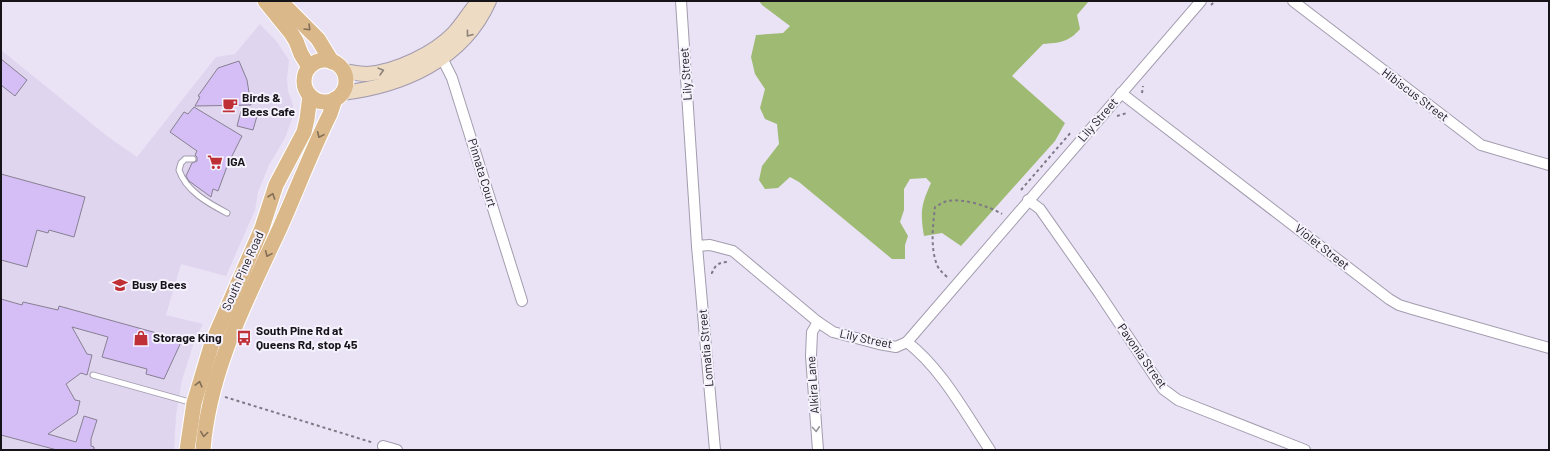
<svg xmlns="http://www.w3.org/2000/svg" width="1550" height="451" font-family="Barlow,sans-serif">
<rect width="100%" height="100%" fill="#eae3f6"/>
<polygon fill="#dfd5ef" points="260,24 277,42 289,60 287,79 288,91 293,105 292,119 285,138 269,165 258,192 255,210 226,276 181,264 166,315 203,324 194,342 182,380 176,415 174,450 1,450 1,50 107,136 137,157 216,57 235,54"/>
<path fill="#9eba73" d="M759 1H1089L1077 15 1080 29C1069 42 1059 43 1043 44L1012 76 1065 123 1055 141 961 246 942 233 924 236C920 212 921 205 931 183L926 178 910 179 904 189V210L900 222 908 236 905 245V259H892L799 182 790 177 778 188 765 189 759 180 762 166 779 144 777 124 765 119 760 108 765 89 755 74 751 57 756 35 783 33 790 26 762 5Z"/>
<g fill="#d5bef6" stroke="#878091">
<polygon points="1,59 27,80 15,96 1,85"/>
<polygon points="239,61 247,80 251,105 195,106 200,97 198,96 218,68"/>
<polygon points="194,107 242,136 228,164 218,191 213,189 211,197 189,181 186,176 192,163 197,161 197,157 195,155 197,151 170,132 184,112 188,114"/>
<polygon points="241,111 257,116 253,130 237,126"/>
<polygon points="1,174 85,197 74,237 49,230 48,233 37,230 27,267 1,260"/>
<polygon points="1,299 22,305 23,302 58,310 59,306 182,340 164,379 146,374 147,369 102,357 108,337 72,327 87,354 92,355 87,375 81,373 66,384 75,400 80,401 77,414 48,434 76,442 84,416 97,420 91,439 91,446 94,447 94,450 57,450 1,435"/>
</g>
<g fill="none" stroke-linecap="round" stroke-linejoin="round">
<g stroke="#a39cae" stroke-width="7">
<g id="lane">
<path d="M193 159H185L181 163 179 170C186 191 208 203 227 213"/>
<polyline points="93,375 193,403"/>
</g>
</g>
<g stroke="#a39cae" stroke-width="12">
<g id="street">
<polyline points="681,1 697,246 710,245 733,251 818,322 833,332 879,344 896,347 907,342 1201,1"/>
<polyline points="1293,1 1481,145 1549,165"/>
<polyline points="439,52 452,78 522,301"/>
<polyline points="1121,93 1389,299 1399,305 1412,309 1549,348"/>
<polyline points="1028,200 1040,209 1099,293 1163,389 1178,400 1305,450"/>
<polyline points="697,246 715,450"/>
<path d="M907 342C942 369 965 413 990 450"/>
<polyline points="383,446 397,450"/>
<polyline points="818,450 811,356 812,332 818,322"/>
</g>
</g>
<g stroke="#a39cae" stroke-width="16">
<g id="secondary">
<path d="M343 71C351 72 359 74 367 74 396 72 435 53 454 33 463 23 470 11 479 1"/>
<path d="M342 93C402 86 463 60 489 1"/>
</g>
</g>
<g stroke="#fff" stroke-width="17">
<g id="primary">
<polyline points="265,1 291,33 296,41 301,54 309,67"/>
<polyline points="280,1 318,39 332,62"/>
<circle cx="325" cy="81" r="21"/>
<polyline points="187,450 194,403 212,343 262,228 276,185 304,132 307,119 310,96"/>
<path d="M203 450C209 371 246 301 279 230 296 192 311 152 330 114L335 99"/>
</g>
</g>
<g stroke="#7e7985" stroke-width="2" stroke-dasharray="3 3" stroke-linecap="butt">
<polyline points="1211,5 1215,1"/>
<polyline points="1142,93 1143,86"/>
<polyline points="1117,116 1127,113"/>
<polyline points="1021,190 1072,131"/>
<path d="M711 273H712C715 265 719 262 728 262"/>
<path d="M947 277C943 273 939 270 937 265 930 247 933 225 935 207 939 205 943 202 947 201 962 198 989 206 1002 214"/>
<polyline points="225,397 374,443"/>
</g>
<use href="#lane" stroke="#fff" stroke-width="5"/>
<use href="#street" stroke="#fff" stroke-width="10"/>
<use href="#secondary" stroke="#eddbc4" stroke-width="14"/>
<use href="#primary" stroke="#dbb889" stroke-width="15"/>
</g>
<defs><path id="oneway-chevron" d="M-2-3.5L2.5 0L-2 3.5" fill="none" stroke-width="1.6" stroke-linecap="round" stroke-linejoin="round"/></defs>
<g stroke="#826e57">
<use href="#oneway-chevron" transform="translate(308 28) rotate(45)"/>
<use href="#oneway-chevron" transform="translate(320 135) rotate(114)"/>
<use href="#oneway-chevron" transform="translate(272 196) rotate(-71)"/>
<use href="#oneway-chevron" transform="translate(268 254) rotate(114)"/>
<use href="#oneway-chevron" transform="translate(199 384) rotate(-75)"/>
<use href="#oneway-chevron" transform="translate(204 434) rotate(98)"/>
</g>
<g stroke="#8c8177">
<use href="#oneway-chevron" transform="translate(469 34) rotate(128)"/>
<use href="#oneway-chevron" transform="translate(381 71) rotate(-15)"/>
</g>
<use stroke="#969598" href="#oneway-chevron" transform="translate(816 429) rotate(86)"/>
<defs>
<g id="cafe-bare" transform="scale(1.2)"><path d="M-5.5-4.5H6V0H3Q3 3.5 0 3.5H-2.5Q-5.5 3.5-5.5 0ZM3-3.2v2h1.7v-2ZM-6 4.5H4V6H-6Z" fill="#bf2f36" stroke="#f6f2fd" stroke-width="2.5" paint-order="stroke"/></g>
<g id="supermarket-bare" transform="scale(1.2)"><path d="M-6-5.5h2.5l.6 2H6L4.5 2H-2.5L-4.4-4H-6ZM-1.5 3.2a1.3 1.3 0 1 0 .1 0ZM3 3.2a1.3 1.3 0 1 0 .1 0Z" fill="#bf2f36" stroke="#f6f2fd" stroke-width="2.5" paint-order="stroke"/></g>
<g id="school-bare" transform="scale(1.2)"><path d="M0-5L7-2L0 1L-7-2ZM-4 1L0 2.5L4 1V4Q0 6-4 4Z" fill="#bf2f36" stroke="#f6f2fd" stroke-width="2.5" paint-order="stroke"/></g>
<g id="shop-bare" transform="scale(1.2)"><path d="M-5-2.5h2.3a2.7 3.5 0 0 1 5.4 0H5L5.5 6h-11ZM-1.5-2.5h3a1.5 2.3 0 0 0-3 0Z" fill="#bf2f36" stroke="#f6f2fd" stroke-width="2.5" paint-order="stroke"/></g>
<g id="bus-bare" transform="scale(1.2)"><path d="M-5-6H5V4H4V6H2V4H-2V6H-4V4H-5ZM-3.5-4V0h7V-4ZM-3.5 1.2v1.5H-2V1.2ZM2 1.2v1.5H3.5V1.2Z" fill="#bf2f36" stroke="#f6f2fd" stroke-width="2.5" paint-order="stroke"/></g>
</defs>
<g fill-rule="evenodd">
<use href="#cafe-bare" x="230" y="105"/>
<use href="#supermarket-bare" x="215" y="162"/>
<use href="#school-bare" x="120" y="285"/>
<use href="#shop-bare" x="141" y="338"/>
<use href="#bus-bare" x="244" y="338"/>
</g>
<g text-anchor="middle" stroke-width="4" stroke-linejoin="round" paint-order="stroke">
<g font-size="12" fill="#161319" stroke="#f6f2fd">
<text transform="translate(686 74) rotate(-94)" y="4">Lily Street</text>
<text transform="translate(1415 95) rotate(37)" y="4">Hibiscus Street</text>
<text transform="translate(1098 120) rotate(-49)" y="4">Lily Street</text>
<text transform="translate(482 173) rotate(73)" y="4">Pinnata Court</text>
<text transform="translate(1322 247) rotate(38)" y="4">Violet Street</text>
<text transform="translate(243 271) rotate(-66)" y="4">South Pine Road</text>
<text transform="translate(866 339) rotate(12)" y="4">Lily Street</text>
<text transform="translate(706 348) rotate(-95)" y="4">Lomatia Street</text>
<text transform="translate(1142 356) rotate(55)" y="4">Pavonia Street</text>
<text transform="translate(813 385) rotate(-94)" y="4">Alkira Lane</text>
</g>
<g font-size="12" font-weight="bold" fill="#161319" stroke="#f6f2fd" text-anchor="start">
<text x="242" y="102">Birds &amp;<tspan x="242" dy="14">Bees Cafe</tspan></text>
<text x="227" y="166">IGA</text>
<text x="132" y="289">Busy Bees</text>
<text x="256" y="335">South Pine Rd at<tspan x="256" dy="14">Queens Rd, stop 45</tspan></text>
<text x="153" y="342">Storage King</text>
</g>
</g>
<rect width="1550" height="451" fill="none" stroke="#161319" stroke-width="4"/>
</svg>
